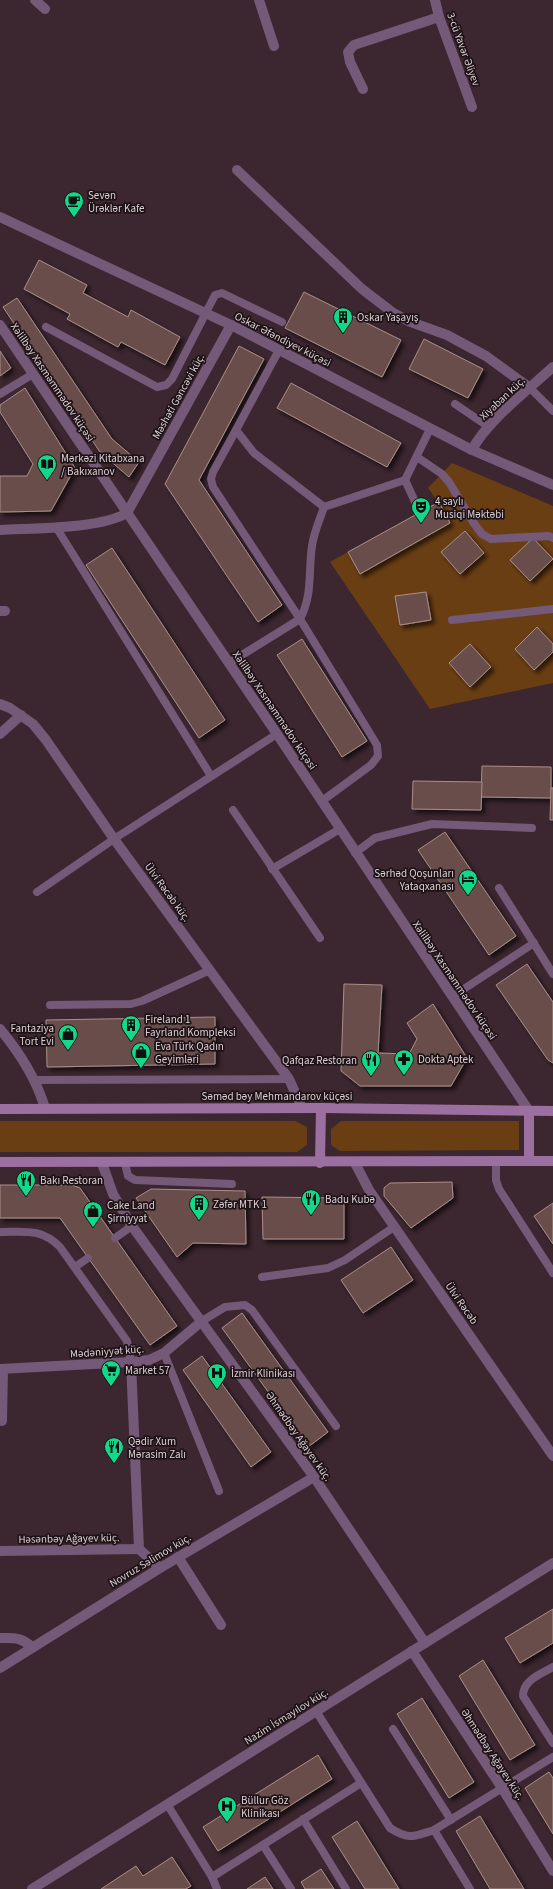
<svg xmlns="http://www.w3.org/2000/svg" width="553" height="1889" font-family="'Source Sans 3',sans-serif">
<defs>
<filter id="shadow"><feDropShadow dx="3.5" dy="3.5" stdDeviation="2" flood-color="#0009"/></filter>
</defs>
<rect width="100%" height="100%" fill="#3c262f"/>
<g fill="#6a3e13">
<polygon points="452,463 553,506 553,683 430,709 330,562 438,502 428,488"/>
<polygon points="0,1121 295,1121 307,1127 307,1145 297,1152 0,1152"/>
<polygon points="341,1121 519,1121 519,1150 340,1151 331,1145 331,1129"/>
</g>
<g fill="#684e4b" stroke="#aa8e8a" filter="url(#shadow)">
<polygon points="39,260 87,285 83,293 128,317 131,310 180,337 165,365 121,342 118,347 67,319 70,314 24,289"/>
<polygon points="304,292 401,340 382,377 285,328"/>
<polygon points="17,298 112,439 139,462 129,477 100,452 3,307"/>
<polygon points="424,339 483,369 468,398 409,369"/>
<polygon points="239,346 264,359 199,480 282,605 258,622 165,484"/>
<polygon points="0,351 11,368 0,376"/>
<polygon points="291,383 401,443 387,467 277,408"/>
<polygon points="25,388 75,468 51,511 0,512 0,476 27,476 33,464 0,412 0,405"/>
<polygon points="439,502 450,523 360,574 348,552"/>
<polygon points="465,531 484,553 460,574 441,552"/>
<polygon points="533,538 553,559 530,581 510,560"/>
<polygon points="112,548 225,720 199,738 86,565"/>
<polygon points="426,592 431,620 400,625 395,596"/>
<polygon points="537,627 553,644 553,652 534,670 515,649"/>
<polygon points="302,639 367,741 342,757 277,655"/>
<polygon points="470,644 491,667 470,687 449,663"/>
<polygon points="482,766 551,767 551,798 481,797"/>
<polygon points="413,781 482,782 481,810 412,809"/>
<polygon points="551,788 553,788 553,820 550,820"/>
<polygon points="445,832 516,936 489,955 418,850"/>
<polygon points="527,964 553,1002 553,1063 548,1060 496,985"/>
<polygon points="344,984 382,985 378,1053 409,1054 417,1039 407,1023 433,1004 467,1058 451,1086 360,1086 341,1071"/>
<polygon points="215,1017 215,1064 47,1067 46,1020"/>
<polygon points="452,1182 453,1198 411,1228 384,1196 384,1188 390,1183"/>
<polygon points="0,1185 72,1185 80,1188 177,1326 150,1345 60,1218 0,1218"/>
<polygon points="151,1189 245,1191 246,1244 193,1243 177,1257 136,1198"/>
<polygon points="262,1197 344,1198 344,1239 263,1239"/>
<polygon points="553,1203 553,1244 534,1216"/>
<polygon points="391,1247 413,1280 363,1313 341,1280"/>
<polygon points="242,1313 328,1432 308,1447 222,1328"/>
<polygon points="202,1356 271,1452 251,1467 183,1370"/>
<polygon points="553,1609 553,1643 520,1663 505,1638"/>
<polygon points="483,1660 535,1745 510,1760 459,1676"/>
<polygon points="422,1698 474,1782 449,1798 397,1714"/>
<polygon points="318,1755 332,1779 218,1851 203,1827"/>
<polygon points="549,1772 553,1778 553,1834 525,1788"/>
<polygon points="480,1816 524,1889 490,1889 456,1831"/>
<polygon points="357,1821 399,1889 365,1889 332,1837"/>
<polygon points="172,1857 191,1886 186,1889 101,1889 136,1866 143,1876"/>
<polygon points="321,1869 334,1889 305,1889 301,1882"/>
<polygon points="265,1877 273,1889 247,1889"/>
</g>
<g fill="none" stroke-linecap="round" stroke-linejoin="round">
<g stroke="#745978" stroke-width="8">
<polyline points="46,327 157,387 166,385 172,379 215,295 222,293 282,322"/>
<polyline points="279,350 236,430 254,453 324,507 405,480 430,429"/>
<polyline points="530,388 553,411"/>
<polyline points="0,394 33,374"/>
<polyline points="455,404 489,427"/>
<polyline points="236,430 213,472 211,479 213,487 300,619 377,745 378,756 371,765 322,801"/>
<polyline points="417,457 442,474 449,482 473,522 482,534 491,539 549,536 553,538"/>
<polyline points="405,480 417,506"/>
<polyline points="56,527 211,776"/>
<polyline points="452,620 553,609"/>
<path d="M229 663 300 619C313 594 308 573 312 546 314 532 320 519 324 507"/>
<polyline points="233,810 320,938"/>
<polyline points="355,853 375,838 432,824 532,828"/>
<polyline points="272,869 340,829"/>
<polyline points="499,888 553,974"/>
<polyline points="37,892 114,839 277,734"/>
<polyline points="453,996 534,943"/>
<polyline points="50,1005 131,1004 142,1001 210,970"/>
<polyline points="35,1080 289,1079"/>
<polyline points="496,1161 496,1180 499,1189 553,1273"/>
<polyline points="125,1163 128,1176 135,1180 232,1184"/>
<path d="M0 1232C25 1232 41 1228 60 1247L127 1341 131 1362"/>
<polyline points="115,1238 132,1226"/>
<polyline points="75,1267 88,1258"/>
<polyline points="262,1277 328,1268 345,1260 394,1227"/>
<polyline points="202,1321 225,1307 245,1305 252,1310 336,1426"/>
<polyline points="164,1353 219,1491"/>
<path d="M553 1667C541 1674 523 1680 523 1696L553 1743"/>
<path d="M316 1711 390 1828C409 1840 413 1837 434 1830L553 1757"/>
<polyline points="393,1729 451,1820"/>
<polyline points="167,1804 212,1877 217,1889"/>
<polyline points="303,1819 346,1889"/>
<polyline points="434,1830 470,1889"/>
<polyline points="263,1845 291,1889"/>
<polyline points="212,1877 361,1783"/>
</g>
<g stroke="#745978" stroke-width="10">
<polyline points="35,0 45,9"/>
<polyline points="259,0 274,46"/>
<polyline points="435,0 439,17 472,107"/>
<polyline points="363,89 350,62 348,52 354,45 439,17"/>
<polyline points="237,170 362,289 392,312 408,321 447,335 486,356 530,388"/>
<polyline points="0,325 277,734 529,1111"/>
<path d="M472 450C486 422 529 389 553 367"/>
<path d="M0 530C33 528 100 529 127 513L231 325"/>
<polyline points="0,611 5,611"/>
<polyline points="0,704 10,708 33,724 46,740 114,839 289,1079 302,1108"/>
<polyline points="0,734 21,715"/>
<path d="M0 1029C20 1053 36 1078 45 1108"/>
<polyline points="102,1163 113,1194 132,1226 314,1477 425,1643"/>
<polyline points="355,1163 369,1190 553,1456"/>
<polyline points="131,1362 139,1549 160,1568"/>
<polyline points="0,1369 131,1362 149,1360 164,1353 202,1321"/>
<polyline points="2,1421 3,1369"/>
<polyline points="0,1551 139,1549"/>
<polyline points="178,1557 221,1625"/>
<path d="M0 1638C15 1638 21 1637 32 1647"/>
<polyline points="412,1651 502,1788 553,1871"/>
<polyline points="0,1668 160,1568 314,1477"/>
</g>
<g stroke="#745978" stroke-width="10">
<polyline points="0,217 231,325 472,450 553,485"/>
<polyline points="32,1889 553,1563"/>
</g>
<g stroke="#9b70a1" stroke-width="10">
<polyline points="0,1109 321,1108 553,1111"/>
<polyline points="529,1111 529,1161"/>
<polyline points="0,1162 553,1161"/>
<polyline points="320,1163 321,1108"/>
</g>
</g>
<defs>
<g id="cafe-pin" transform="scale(1)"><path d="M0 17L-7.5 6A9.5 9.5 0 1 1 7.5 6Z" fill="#11d98a" stroke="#1d1316"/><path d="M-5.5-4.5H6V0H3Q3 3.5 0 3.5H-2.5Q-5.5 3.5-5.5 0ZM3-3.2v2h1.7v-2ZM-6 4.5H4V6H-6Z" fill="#111"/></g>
<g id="building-pin" transform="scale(1)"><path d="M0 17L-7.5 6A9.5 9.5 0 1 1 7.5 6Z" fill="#11d98a" stroke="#1d1316"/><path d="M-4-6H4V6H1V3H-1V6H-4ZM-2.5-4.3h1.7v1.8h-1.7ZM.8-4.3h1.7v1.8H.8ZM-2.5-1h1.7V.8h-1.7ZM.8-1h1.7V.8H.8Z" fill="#111"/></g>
<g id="library-pin" transform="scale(1)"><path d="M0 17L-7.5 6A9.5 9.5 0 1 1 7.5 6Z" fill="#11d98a" stroke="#1d1316"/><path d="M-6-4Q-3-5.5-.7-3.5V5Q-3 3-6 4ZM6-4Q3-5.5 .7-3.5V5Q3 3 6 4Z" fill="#111"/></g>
<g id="theatre-pin" transform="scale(1)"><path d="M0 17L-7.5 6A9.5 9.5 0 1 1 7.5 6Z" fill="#11d98a" stroke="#1d1316"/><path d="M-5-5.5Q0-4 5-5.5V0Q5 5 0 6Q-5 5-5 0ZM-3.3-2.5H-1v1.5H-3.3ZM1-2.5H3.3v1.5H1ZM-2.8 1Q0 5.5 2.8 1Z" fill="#111"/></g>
<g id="hotel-pin" transform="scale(1)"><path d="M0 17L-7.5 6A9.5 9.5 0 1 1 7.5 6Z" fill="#11d98a" stroke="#1d1316"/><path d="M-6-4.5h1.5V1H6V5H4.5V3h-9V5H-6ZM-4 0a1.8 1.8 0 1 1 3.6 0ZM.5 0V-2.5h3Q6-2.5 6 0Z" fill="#111"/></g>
<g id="shop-pin" transform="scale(1)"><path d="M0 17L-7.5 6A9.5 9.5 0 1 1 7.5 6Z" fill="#11d98a" stroke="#1d1316"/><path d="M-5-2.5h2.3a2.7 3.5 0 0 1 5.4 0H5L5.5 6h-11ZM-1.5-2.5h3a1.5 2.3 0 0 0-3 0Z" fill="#111"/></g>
<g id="pharmacy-pin" transform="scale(1)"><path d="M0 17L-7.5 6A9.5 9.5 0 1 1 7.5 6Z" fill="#11d98a" stroke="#1d1316"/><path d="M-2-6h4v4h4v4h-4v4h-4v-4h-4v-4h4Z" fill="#111"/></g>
<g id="restaurant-pin" transform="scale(1)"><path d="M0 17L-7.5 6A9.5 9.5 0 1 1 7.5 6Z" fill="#11d98a" stroke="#1d1316"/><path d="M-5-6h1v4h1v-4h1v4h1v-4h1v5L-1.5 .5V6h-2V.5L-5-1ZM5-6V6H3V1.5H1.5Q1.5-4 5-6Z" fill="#111"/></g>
<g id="supermarket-pin" transform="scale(1)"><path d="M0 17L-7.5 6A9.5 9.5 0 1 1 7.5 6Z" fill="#11d98a" stroke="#1d1316"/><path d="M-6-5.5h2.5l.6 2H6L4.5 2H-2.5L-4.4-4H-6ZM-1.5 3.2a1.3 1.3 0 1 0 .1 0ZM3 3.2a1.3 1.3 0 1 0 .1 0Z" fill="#111"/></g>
<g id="hospital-pin" transform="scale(1)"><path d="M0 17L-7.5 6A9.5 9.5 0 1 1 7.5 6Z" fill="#11d98a" stroke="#1d1316"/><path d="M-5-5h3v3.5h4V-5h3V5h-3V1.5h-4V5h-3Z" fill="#111"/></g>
</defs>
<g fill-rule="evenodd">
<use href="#cafe-pin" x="74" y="201"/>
<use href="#building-pin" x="343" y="317"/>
<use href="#library-pin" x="47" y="464"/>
<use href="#theatre-pin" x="421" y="507"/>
<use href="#hotel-pin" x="468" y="879"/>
<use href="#building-pin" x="131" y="1025"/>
<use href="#shop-pin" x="68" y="1034"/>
<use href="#shop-pin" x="141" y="1052"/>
<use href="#pharmacy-pin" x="404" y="1059"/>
<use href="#restaurant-pin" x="371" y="1060"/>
<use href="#restaurant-pin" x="26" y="1180"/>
<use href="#restaurant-pin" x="311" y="1199"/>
<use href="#building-pin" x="199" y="1204"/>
<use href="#shop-pin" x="93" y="1211"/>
<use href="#supermarket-pin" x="111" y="1370"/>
<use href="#hospital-pin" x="217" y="1373"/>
<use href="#restaurant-pin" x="114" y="1447"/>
<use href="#hospital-pin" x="227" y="1806"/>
</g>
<g text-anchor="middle" stroke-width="3.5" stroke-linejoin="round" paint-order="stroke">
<g font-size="11" fill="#ddcfd4" stroke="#1d1316">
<text transform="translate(464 49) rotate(70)" y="4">3-cü Yavər Əliyev</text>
<text transform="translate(283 339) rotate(27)" y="4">Oskar Əfəndiyev küçəsi</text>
<text transform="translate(53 382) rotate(56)" y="4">Xəlilbəy Xasməmmədov küçəsi</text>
<text transform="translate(178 396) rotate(-61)" y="4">Məshəti Gəncəvi küç.</text>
<text transform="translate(502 398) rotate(-43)" y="4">Xiyaban küç.</text>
<text transform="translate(275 710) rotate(56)" y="4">Xəlilbəy Xasməmmədov küçəsi</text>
<text transform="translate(168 892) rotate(54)" y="4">Ülvi Rəcəb küç.</text>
<text transform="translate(455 980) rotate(56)" y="4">Xəlilbəy Xasməmmədov küçəsi</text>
<text x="277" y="1100">Səməd bəy Mehmandarov küçəsi</text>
<text transform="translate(462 1303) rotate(55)" y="4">Ülvi Rəcəb</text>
<text transform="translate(107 1351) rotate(-4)" y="4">Mədəniyyət küç.</text>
<text transform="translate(299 1436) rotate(55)" y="4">Əhmədbəy Ağayev küç.</text>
<text transform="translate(69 1538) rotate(-1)" y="4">Həsənbəy Ağayev küç.</text>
<text transform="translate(150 1560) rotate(-31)" y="4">Novruz Səlimov küç.</text>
<text transform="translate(286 1716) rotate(-32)" y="4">Nazim İsmayılov küç.</text>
<text transform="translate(493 1754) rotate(57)" y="4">Əhmədbəy Ağayev küç.</text>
</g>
<g font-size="11" fill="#ddcfd4" stroke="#1d1316" text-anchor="start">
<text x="88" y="199">Sevən<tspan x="88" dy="13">Ürəklər Kafe</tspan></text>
<text x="357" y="321">Oskar Yaşayış</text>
<text x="61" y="462">Mərkəzi Kitabxana<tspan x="61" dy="13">/ Bakıxanov</tspan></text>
<text x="435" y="505">4 saylı<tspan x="435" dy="13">Musiqi Məktəbi</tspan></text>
<text x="454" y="877" text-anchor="end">Sərhəd Qoşunları<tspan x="454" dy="13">Yataqxanası</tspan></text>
<text x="145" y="1023">Fireland 1<tspan x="145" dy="13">Fayrland Kompleksi</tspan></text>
<text x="54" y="1032" text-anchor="end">Fantaziya<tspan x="54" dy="13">Tort Evi</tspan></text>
<text x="155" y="1050">Eva Türk Qadın<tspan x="155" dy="13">Geyimləri</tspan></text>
<text x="418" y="1063">Dokta Aptek</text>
<text x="357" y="1064" text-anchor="end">Qafqaz Restoran</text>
<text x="40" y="1184">Bakı Restoran</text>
<text x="325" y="1203">Badu Kubə</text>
<text x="213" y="1208">Zəfər MTK 1</text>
<text x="107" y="1209">Cake Land<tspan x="107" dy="13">Şirniyyat</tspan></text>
<text x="125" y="1374">Market 57</text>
<text x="231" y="1377">İzmir Klinikası</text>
<text x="128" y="1445">Qədir Xum<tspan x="128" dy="13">Mərasim Zalı</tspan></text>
<text x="241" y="1804">Büllur Göz<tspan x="241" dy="13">Klinikası</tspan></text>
</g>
</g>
</svg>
